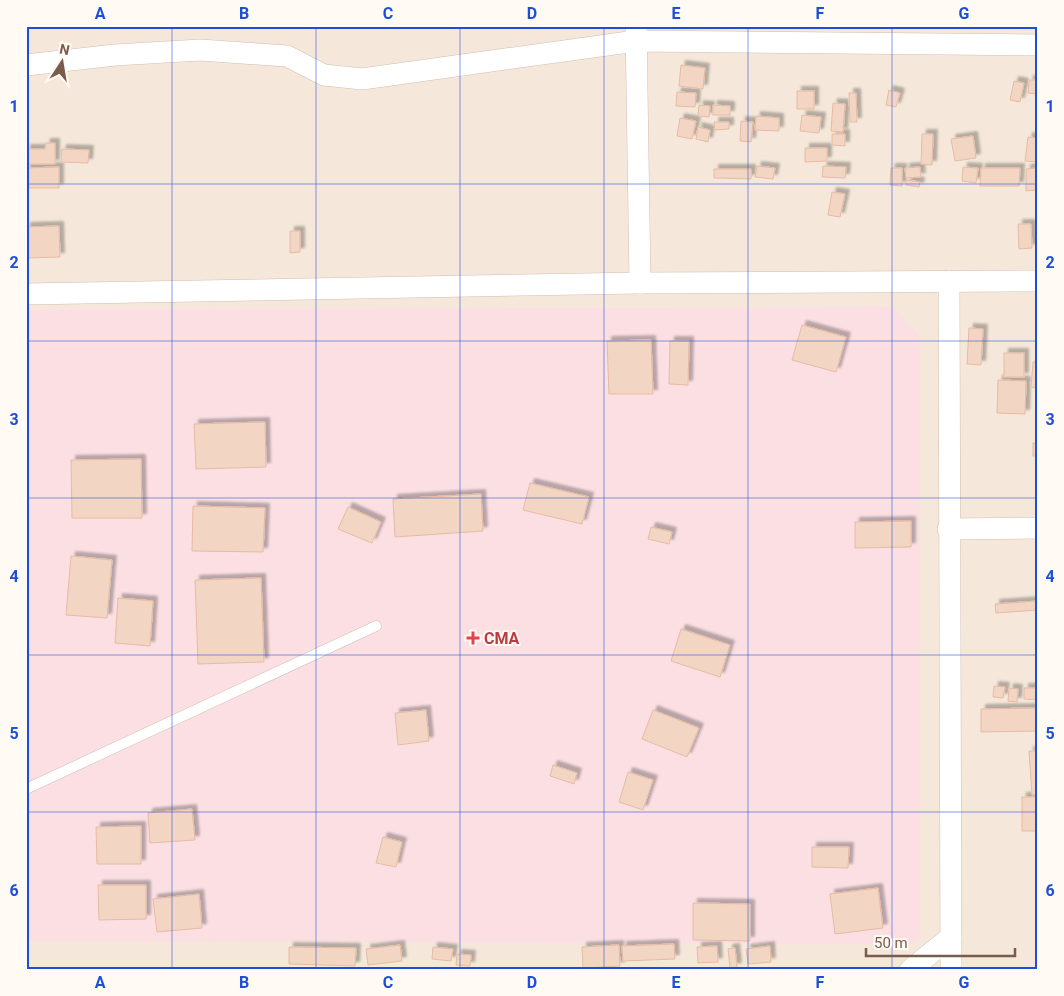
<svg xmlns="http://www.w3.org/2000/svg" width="1064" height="996" font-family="Roboto,sans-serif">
<defs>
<filter id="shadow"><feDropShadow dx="4.5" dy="-4.5" stdDeviation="1" flood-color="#0004"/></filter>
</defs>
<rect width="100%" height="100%" fill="#fdf6ec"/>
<rect fill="#f5e8da" x="26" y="26" width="1012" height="944"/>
<polygon fill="#fbdfe3" points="894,307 920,337 920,938 911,944 26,941 26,310"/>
<g fill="#f3d5c3" stroke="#e6bba3" filter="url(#shadow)">
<polygon points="681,65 705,68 703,89 679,86"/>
<polygon points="1029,80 1038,80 1038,94 1028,93"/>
<polygon points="1014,81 1024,83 1020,102 1010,100"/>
<polygon points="889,90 900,93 896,107 886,105"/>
<rect x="797" y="91" width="17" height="18"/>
<polygon points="677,92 696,93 695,107 676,106"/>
<polygon points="849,93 856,93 857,122 850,122"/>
<polygon points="833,103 845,104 843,132 831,131"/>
<polygon points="699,105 710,106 709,117 698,116"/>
<polygon points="713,105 730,106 730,115 713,115"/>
<polygon points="802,115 821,117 819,133 800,131"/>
<polygon points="756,116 779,118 779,131 755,130"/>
<polygon points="680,118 696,121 692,139 677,136"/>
<polygon points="741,121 753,122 751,142 740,141"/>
<polygon points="714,122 729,122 729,129 715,130"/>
<polygon points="698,127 710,130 708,142 696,139"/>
<polygon points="832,134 845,134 845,146 832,145"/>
<polygon points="922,134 933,134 932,165 921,164"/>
<polygon points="973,136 976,158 955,161 951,139"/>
<polygon points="1028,137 1038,138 1038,162 1025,161"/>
<polygon points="46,143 55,143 55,164 26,164 26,149 45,149"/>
<polygon points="805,148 827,148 827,161 805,162"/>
<polygon points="62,149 89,150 88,163 61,162"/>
<polygon points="757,166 775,168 773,179 755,177"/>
<polygon points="823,166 846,167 845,178 822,177"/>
<polygon points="59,167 59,188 26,188 26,168"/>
<polygon points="920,167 921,177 906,178 905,168"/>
<polygon points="963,167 978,168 976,183 962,181"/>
<polygon points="891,168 902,168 902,186 890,185"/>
<polygon points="981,168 1020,168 1019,186 980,186"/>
<polygon points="1038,168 1038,190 1026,191 1026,169"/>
<polygon points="714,169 751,169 751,179 714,178"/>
<polygon points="906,180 920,182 919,187 906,185"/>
<polygon points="832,192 845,194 840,217 828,215"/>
<polygon points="1018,224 1031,224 1032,248 1019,249"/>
<polygon points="59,226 60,257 26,258 26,227"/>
<polygon points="290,231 300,231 300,252 290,253"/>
<polygon points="802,325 846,337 836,372 792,360"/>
<polygon points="969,328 983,329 981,365 967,364"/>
<polygon points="651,340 653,394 609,394 607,341"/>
<polygon points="670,341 689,341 688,385 669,384"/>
<rect x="1004" y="353" width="20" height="24"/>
<polygon points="1033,362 1038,362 1038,388 1031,387"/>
<polygon points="998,380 1026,381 1025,414 997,413"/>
<polygon points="265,422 266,467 196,469 194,424"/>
<rect x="1033" y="443" width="5" height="13"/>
<polygon points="141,459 142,518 72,518 71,460"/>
<polygon points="530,483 589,497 582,524 523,510"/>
<polygon points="481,494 483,531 395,537 393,499"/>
<polygon points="193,506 265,508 263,552 192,551"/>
<polygon points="348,507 381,522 372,543 338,529"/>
<polygon points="911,521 911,547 855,548 855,522"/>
<polygon points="651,527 672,532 669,544 648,539"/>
<polygon points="71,556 112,560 107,618 66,615"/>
<polygon points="261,578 264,662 198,664 195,580"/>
<polygon points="118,598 153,601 150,646 115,643"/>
<polygon points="1038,601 1038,610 996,613 995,604"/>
<polygon points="681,629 730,645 720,677 671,661"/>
<polygon points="994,686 1005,687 1003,698 993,697"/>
<polygon points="1009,688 1018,689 1017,702 1008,701"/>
<polygon points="1024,688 1038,688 1038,700 1024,699"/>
<polygon points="1038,708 1038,731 981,732 981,709"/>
<polygon points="426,710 429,741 398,745 395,713"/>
<polygon points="653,710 699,728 687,757 642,739"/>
<polygon points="1029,751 1038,751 1038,794 1032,795"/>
<polygon points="553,765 577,773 574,784 550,776"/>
<polygon points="628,772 653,780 643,810 619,802"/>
<rect x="1022" y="797" width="16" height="34"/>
<polygon points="192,809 195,840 150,843 148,813"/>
<polygon points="141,826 141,864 97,864 96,827"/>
<polygon points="383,837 402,842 396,867 376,863"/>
<polygon points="812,847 849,847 848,868 812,867"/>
<polygon points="98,885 146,885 146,919 99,920"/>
<polygon points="878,888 883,928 835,934 830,894"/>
<polygon points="199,894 202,928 157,932 153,899"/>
<polygon points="693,903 750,904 750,941 693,940"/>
<polygon points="674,944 675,959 623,961 622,946"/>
<polygon points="400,945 402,961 368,965 366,949"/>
<polygon points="619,945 620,966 583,968 582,947"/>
<polygon points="717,946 718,962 698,963 697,947"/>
<polygon points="770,946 771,962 748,964 746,949"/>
<polygon points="289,947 356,948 355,966 289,964"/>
<polygon points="433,947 453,949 451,961 432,959"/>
<polygon points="735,948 737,967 730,968 728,949"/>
<polygon points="457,954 471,955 470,966 456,965"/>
</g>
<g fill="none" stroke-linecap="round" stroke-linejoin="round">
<g stroke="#d1beb0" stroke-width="11">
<polyline id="lane" points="26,789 376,626"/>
</g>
<g stroke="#d1beb0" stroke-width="22">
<g id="street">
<polyline points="636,26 640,283"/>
<polyline points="26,65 115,55 200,50 287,56 324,75 362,79 636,41 1038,45"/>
<polyline points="949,281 951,970"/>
<polyline points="26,294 640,283 1038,281"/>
<polyline points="948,529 1038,528"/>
<polyline points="910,970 951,937"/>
</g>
</g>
<use href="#lane" stroke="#fff" stroke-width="10"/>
<use href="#street" stroke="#fff" stroke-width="21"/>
</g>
<path fill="none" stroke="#1d4ed8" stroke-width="1" stroke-opacity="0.55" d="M172 26V970M316 26V970M460 26V970M604 26V970M748 26V970M892 26V970M26 184H1038M26 341H1038M26 498H1038M26 655H1038M26 812H1038"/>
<path fill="#e0444e" stroke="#fffaf3" stroke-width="2" d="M470.5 630.5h5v5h5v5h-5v5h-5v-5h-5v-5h5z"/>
<g text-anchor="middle" stroke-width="4" stroke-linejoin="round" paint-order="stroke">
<g font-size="16" font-weight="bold" fill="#be3a42" stroke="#fffaf3" text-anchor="start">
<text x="484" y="644">CMA</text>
</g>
</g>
<rect width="1064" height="996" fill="none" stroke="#fffaf3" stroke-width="55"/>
<g transform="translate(62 62) rotate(12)" stroke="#fffaf3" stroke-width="4" paint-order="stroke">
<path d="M0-4L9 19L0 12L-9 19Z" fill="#7a5c4d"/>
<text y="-8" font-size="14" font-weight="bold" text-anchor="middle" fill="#7a5c4d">N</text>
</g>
<path d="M866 948v8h149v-8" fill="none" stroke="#7a5c4d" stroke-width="2.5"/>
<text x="874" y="948" font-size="15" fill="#7a5c4d" stroke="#fffaf3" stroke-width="4" paint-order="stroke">50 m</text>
<rect x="28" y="28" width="1008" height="940" fill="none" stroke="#1d4ed8" stroke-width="2"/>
<g font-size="16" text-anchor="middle" font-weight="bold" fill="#1d4ed8">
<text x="100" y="19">A</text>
<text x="244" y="19">B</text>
<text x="388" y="19">C</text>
<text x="532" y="19">D</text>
<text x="676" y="19">E</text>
<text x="820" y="19">F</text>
<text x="964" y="19">G</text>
<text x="14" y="112">1</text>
<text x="1050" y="112">1</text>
<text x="14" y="268">2</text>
<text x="1050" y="268">2</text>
<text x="14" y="425">3</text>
<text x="1050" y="425">3</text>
<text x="14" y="582">4</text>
<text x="1050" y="582">4</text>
<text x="14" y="739">5</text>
<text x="1050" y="739">5</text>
<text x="14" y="896">6</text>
<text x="1050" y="896">6</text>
<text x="100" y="988">A</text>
<text x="244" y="988">B</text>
<text x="388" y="988">C</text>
<text x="532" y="988">D</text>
<text x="676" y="988">E</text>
<text x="820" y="988">F</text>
<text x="964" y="988">G</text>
</g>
</svg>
